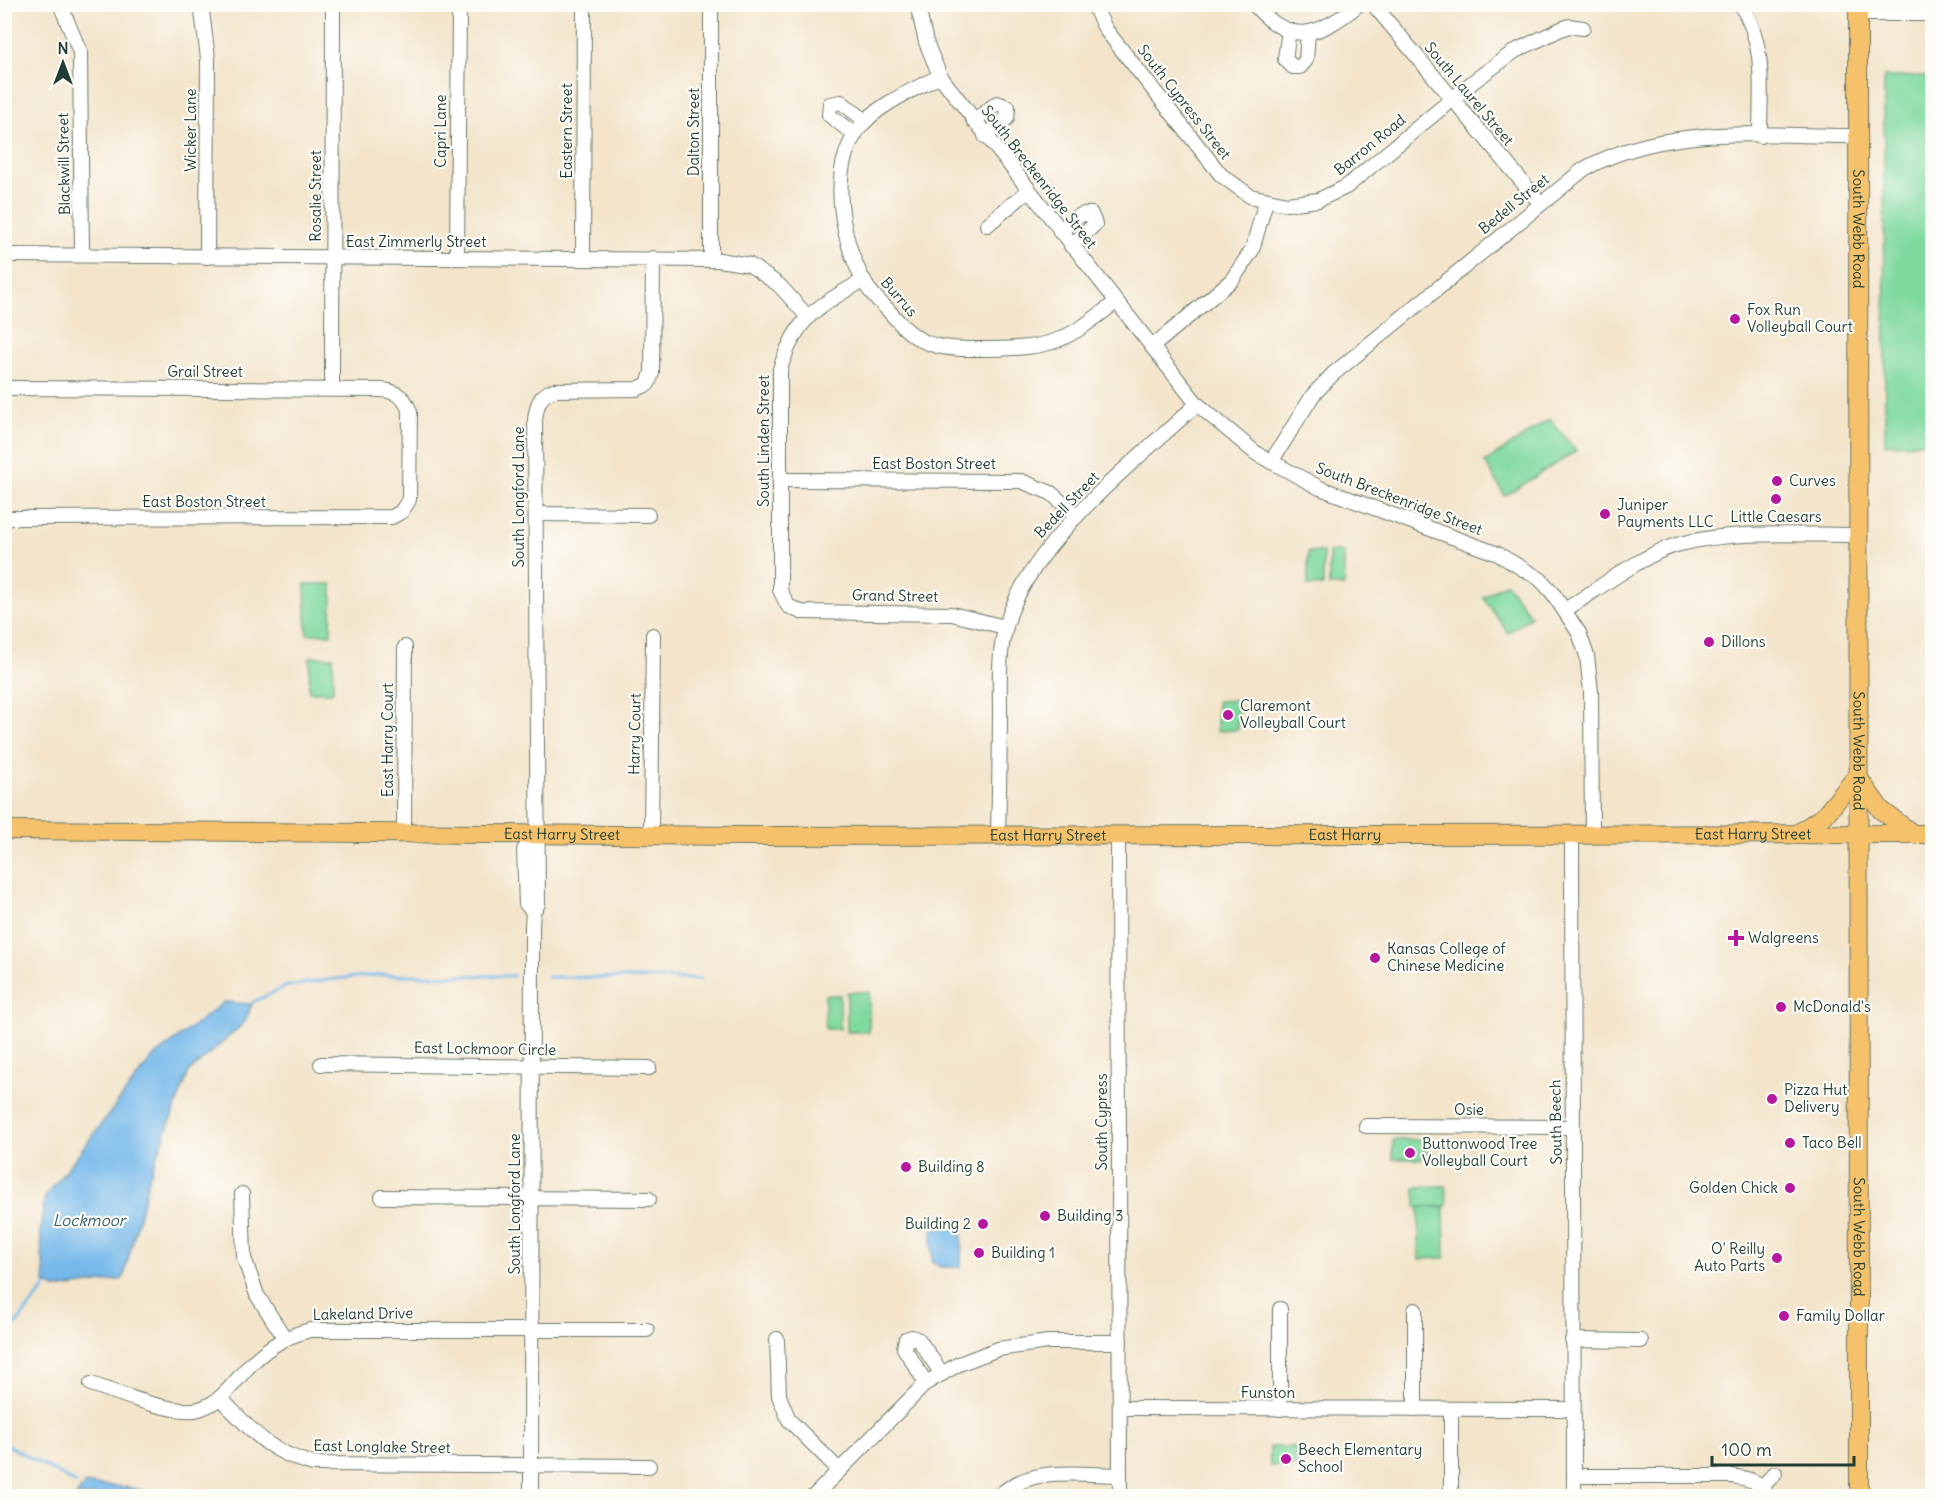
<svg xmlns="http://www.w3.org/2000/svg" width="1937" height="1501" font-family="Delius,sans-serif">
<rect width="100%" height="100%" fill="#fdfcf7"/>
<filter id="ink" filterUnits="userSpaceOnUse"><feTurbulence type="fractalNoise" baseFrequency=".0167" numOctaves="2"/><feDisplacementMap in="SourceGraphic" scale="12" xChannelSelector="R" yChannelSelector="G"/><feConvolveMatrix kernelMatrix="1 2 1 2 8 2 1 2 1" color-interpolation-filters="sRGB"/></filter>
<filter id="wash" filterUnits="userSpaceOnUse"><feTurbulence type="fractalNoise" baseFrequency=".008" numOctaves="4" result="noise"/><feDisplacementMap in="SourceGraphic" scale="24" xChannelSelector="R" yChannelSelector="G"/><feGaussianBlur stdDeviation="1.35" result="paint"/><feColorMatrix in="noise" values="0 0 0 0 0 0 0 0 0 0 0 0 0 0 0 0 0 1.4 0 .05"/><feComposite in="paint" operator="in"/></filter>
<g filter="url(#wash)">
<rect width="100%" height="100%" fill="#f3e4ca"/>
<g fill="#7fd99f" stroke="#4f8b6a" stroke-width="1.5">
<polygon points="1932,76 1932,443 1885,444 1884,77"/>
<polygon points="1550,419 1576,451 1505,496 1485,462"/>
<rect x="1308" y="552" width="15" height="34"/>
<rect x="1329" y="552" width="15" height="34"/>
<polygon points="1506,583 1531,616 1508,633 1483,597"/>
<polygon points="305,584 332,584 331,634 307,634"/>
<polygon points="310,657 333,657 333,692 309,692"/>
<polygon points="1238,700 1238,730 1217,731 1217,701"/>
<rect x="847" y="992" width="22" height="40"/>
<rect x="825" y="995" width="15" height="34"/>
<polygon points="1426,1139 1427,1159 1393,1159 1393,1140"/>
<polygon points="1446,1186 1447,1206 1416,1207 1415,1187"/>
<polygon points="1444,1207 1445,1258 1419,1259 1419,1207"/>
<rect x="1270" y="1447" width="26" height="19"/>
</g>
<g fill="#74b8ea" stroke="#4a7a8f" stroke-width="1.5">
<polygon points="224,1002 252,1004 245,1022 189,1072 150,1174 123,1279 57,1289 45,1283 40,1230 45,1197 152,1058"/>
<polygon points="941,1222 962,1225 961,1267 941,1267 932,1262 932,1229 937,1229"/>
<polygon points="85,1484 126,1487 167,1496 76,1496"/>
</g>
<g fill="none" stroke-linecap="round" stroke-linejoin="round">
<g stroke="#74b8ea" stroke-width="3">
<polyline points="547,977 701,979"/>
<polyline points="253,1002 287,986 335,979 379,975 514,976"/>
<polyline points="4,1339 47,1285"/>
<polyline points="4,1443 75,1483"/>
</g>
</g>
</g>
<g filter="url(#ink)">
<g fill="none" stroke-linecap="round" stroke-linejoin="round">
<g stroke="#697768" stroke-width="16">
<g id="minor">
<polyline points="60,4 80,52 82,255"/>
<polyline points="201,4 208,58 207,257"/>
<polyline points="711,4 711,260"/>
<polyline points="917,4 926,42 940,76 1197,404 1257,454 1320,488 1498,554 1540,579 1552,592 1579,633 1587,656 1591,692 1592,835"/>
<polyline points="1093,4 1106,30 1221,175 1250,196 1287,204 1318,200 1346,187 1474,81 1515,51 1561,29 1569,26 1583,28"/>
<path d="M1254 4C1291 48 1320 36 1359 4"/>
<polyline points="1373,4 1540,203"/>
<path d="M1740 4C1767 44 1760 90 1760 136"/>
<polyline points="1858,14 1932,14"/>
<polyline points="1289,30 1285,59 1293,67 1300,67 1306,60 1308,33"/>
<path d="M940 76C914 90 880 103 860 127 827 170 841 238 864 282 870 293 880 302 888 310 901 325 914 340 934 345 951 350 971 349 988 349 1054 348 1064 342 1116 302"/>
<polyline points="974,121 997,103 1008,107 1007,118 985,136"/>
<polyline points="855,135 829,115 830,104 841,102 866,121"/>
<polyline points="987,225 1028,191"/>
<path d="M1060 232C1069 223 1078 212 1091 214L1095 224 1071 246"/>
<polyline points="4,255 719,260 750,265 779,285 807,316"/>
<polyline points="457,258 459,4"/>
<polyline points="583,258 584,4"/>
<path d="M864 280C817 307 797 316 780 369V590L788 606 801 612 952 614 1005 627"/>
<polyline points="1152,347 1232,280 1252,250 1266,201"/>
<path d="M4 388 383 390C398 392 405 398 410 412L409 500 401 512 392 517 4 518"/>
<polyline points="332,388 333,4"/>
<path d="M1271 462 1313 395 1333 374 1584 169C1667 123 1765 136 1857 136"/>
<polyline points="780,480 1021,481 1051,493 1077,516"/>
<polyline points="536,514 648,515"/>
<path d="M1565 610C1597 590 1644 553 1680 544 1736 530 1799 535 1857 535"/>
<polyline points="404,833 405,647"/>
<polyline points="651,835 653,635"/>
<polyline points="1118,835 1120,1496"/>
<polyline points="1572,835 1574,1496"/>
<path d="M998 836C999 794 1000 753 1000 712 1000 684 998 654 1006 626 1028 543 1135 462 1197 404"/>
<polyline points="533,911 526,904 524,850 537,834"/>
<polyline points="321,1064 649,1068"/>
<polyline points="1366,1126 1572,1127"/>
<polyline points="242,1194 244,1258 257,1295 284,1337"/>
<polyline points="382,1197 649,1199"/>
<polyline points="777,1339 779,1396 789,1420 838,1469"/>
<polyline points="1572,1340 1641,1341"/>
<polyline points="926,1383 904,1348 906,1339 912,1337 919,1340 942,1374"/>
<path d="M91 1384C115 1392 175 1416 199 1409 224 1402 236 1378 254 1361 271 1345 287 1336 310 1330H647"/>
<path d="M220 1398C255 1433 265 1450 313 1464L649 1466"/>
<polyline points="1120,1408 1572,1409"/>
<polyline points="1280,1409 1280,1309"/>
<polyline points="1415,1409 1415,1310"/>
<path d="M1574 1476H1732C1750 1479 1759 1480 1768 1496"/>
<polyline points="1763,1486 1775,1473"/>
<path d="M531 1496 532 926 533 911 538 904 535 419C537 405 539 395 554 390L637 389 648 384 652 373 653 258"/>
<polyline points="814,1496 926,1383 959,1364 998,1349 1048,1342 1120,1342"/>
<path d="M999 1496C1030 1465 1080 1475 1120 1475"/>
<polyline points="1451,1496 1451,1409"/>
</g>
</g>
<g stroke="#697768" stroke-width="20">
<g id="major">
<path id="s1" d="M1858 4 1859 1496"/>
<path id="s2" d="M4 830 745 836 1932 834"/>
<polyline points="1797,834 1824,816 1857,776 1881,810 1913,834"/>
</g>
</g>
<use href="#minor" stroke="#fff" stroke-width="14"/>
<use href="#major" stroke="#f5c16b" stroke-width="18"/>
</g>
</g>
<g fill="#b5179e" stroke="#fdfcf7" stroke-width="2">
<circle cx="1735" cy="319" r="6"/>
<circle cx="1777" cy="481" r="6"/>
<circle cx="1776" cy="499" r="6"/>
<circle cx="1605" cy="514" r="6"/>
<circle cx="1709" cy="642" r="6"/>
<circle cx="1228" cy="715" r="6"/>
<path d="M1733 929h6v6h6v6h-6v6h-6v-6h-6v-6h6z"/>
<circle cx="1375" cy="958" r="6"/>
<circle cx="1781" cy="1007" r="6"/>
<circle cx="1772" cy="1099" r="6"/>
<circle cx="1790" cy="1143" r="6"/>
<circle cx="1410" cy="1153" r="6"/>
<circle cx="906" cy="1167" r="6"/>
<circle cx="1790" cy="1188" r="6"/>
<circle cx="1045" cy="1216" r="6"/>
<circle cx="983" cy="1224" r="6"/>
<circle cx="979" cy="1253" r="6"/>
<circle cx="1777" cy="1258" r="6"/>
<circle cx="1784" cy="1316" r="6"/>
<circle cx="1286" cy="1459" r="6"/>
</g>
<g text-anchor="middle" stroke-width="4.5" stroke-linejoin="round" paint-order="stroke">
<g font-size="15" fill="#1f3d34" stroke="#fdfcf7">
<text transform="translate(1469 94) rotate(50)" y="5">South Laurel Street</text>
<text transform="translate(1184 102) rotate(52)" y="5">South Cypress Street</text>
<text transform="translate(191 130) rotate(-90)" y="5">Wicker Lane</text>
<text transform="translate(441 131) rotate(-90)" y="5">Capri Lane</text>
<text transform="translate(567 131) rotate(-90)" y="5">Eastern Street</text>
<text transform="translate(694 132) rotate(-90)" y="5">Dalton Street</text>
<text transform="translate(1370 145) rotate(-39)" y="5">Barron Road</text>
<text transform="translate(64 164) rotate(-91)" y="5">Blackwill Street</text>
<text transform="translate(1039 177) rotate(52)" y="5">South Breckenridge Street</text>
<text transform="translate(316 196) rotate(-90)" y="5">Rosalie Street</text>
<text transform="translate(1514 204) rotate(-39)" y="5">Bedell Street</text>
<text dy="5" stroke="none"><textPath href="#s1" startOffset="225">South Webb Road</textPath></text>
<text x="416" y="247">East Zimmerly Street</text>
<text transform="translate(899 297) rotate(49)" y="5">Burrus</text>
<text x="205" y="377">Grail Street</text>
<text transform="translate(764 441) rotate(-90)" y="5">South Linden Street</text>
<text x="934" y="469">East Boston Street</text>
<text transform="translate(519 497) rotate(-90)" y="5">South Longford Lane</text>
<text transform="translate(1399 499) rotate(21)" y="5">South Breckenridge Street</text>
<text x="204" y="507">East Boston Street</text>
<text transform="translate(1067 505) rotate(-46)" y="5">Bedell Street</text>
<text transform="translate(895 596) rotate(1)" y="5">Grand Street</text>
<text transform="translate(635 734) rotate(-89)" y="5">Harry Court</text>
<text transform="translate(388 740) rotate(-90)" y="5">East Harry Court</text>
<text dy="5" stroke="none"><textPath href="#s1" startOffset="747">South Webb Road</textPath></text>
<text dy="5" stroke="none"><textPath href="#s2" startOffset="558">East Harry Street</textPath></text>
<text dy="5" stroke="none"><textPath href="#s2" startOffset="1749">East Harry Street</textPath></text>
<text dy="5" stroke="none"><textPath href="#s2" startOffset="1044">East Harry Street</textPath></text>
<text dy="5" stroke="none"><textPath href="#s2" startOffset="1341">East Harry</textPath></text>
<text transform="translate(485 1049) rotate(1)" y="5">East Lockmoor Circle</text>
<text x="1469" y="1115">Osie</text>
<text transform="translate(1102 1122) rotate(-90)" y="5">South Cypress</text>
<text transform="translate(1556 1122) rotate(-91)" y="5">South Beech</text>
<text transform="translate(515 1204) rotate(-90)" y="5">South Longford Lane</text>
<text dy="5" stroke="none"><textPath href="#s1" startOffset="1233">South Webb Road</textPath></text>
<text transform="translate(363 1314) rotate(-1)" y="5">Lakeland Drive</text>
<text x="1268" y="1398">Funston</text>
<text transform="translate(382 1447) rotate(1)" y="5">East Longlake Street</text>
</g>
<g font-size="15" fill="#1f3d34" stroke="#fdfcf7" text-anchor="start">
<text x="1747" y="315">Fox Run<tspan x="1747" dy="17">Volleyball Court</tspan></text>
<text x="1789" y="486">Curves</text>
<text x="1617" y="510">Juniper<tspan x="1617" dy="17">Payments LLC</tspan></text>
<text x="1776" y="522" text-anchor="middle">Little Caesars</text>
<text x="1721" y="647">Dillons</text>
<text x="1240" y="711">Claremont<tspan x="1240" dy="17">Volleyball Court</tspan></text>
<text x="1748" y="943">Walgreens</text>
<text x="1387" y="954">Kansas College of<tspan x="1387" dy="17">Chinese Medicine</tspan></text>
<text x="1793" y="1012">McDonald's</text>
<text x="1784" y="1095">Pizza Hut<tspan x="1784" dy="17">Delivery</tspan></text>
<text x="1802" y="1148">Taco Bell</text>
<text x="1422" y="1149">Buttonwood Tree<tspan x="1422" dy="17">Volleyball Court</tspan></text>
<text x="918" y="1172">Building 8</text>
<text x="1778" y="1193" text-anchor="end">Golden Chick</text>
<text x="1057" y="1221">Building 3</text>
<text x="971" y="1229" text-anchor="end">Building 2</text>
<text x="1765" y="1254" text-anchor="end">O' Reilly<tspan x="1765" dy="17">Auto Parts</tspan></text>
<text x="991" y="1258">Building 1</text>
<text x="1796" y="1321">Family Dollar</text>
<text x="1298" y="1455">Beech Elementary<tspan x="1298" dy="17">School</tspan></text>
</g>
<g font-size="16" font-style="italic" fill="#39626b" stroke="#fdfcf7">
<text x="89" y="1226">Lockmoor</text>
</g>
</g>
<rect width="1937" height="1501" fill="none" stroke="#fdfcf7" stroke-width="24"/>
<g transform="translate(63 63)" stroke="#fdfcf7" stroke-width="4.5" paint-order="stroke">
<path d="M0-4.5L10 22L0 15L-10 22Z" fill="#1f3d34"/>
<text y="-9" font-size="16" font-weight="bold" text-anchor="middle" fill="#1f3d34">N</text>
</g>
<path d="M1712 1456v9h142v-9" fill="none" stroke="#1f3d34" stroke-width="3"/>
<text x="1721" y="1456" font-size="18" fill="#1f3d34" stroke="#fdfcf7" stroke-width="4.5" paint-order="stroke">100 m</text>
</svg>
